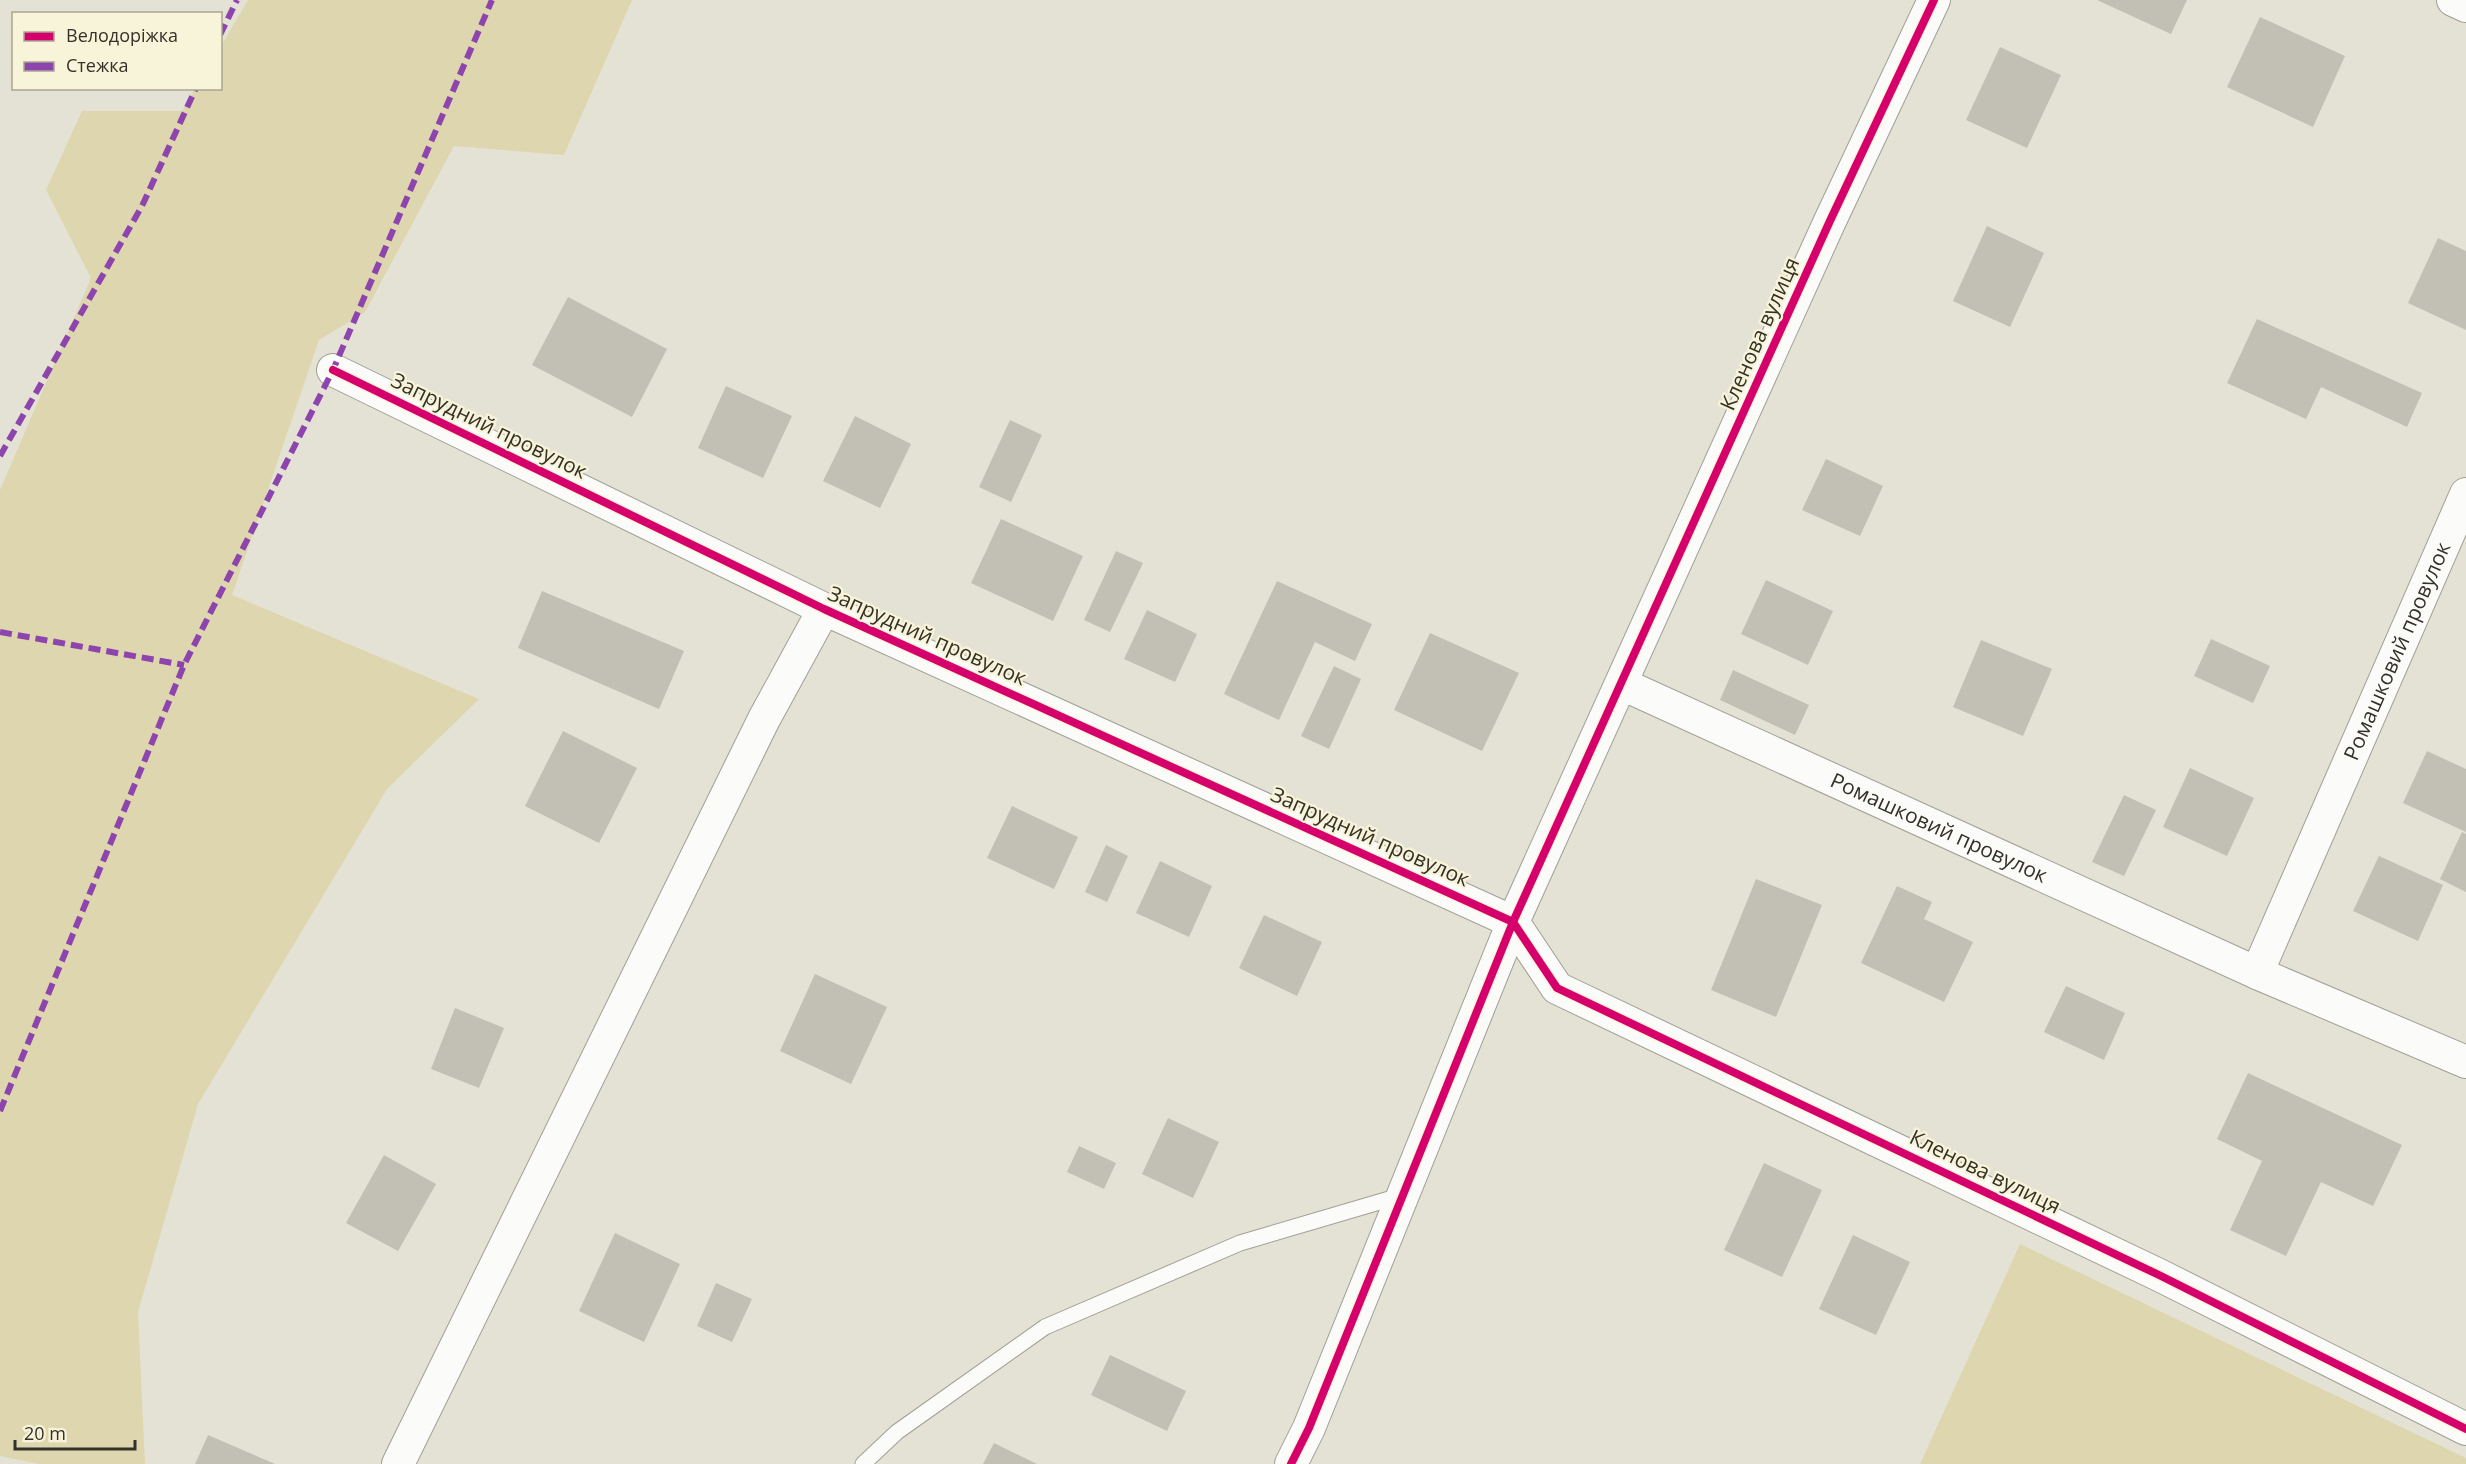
<svg xmlns="http://www.w3.org/2000/svg" width="2466" height="1464" font-family="'Open Sans',sans-serif">
<rect width="100%" height="100%" fill="#e4e2d4"/>
<g fill="#ded6af">
<polygon points="248,0 632,0 564,155 454,146 365,312 319,340 232,595 479,699 387,789 198,1104 138,1312 145,1464 39,1464 0,1456 0,490 91,278 46,190 82,111 182,111 195,89 220,88 221,46"/>
<polygon points="2020,1244 2466,1458 2466,1464 1920,1464"/>
</g>
<g fill="#c2c0b5">
<polygon points="2097,0 2187,0 2171,34"/>
<polygon points="2260,17 2345,56 2313,127 2227,87"/>
<polygon points="2000,47 2061,75 2027,148 1966,120"/>
<polygon points="1987,226 2044,253 2010,327 1953,301"/>
<polygon points="2438,238 2466,251 2466,330 2408,303"/>
<polygon points="568,297 667,349 632,417 532,365"/>
<polygon points="2257,319 2422,393 2407,427 2321,387 2306,419 2227,383"/>
<polygon points="726,386 792,416 763,478 698,448"/>
<polygon points="855,416 911,444 880,508 823,481"/>
<polygon points="1010,420 1042,435 1011,502 979,487"/>
<polygon points="1826,459 1883,486 1860,536 1802,510"/>
<polygon points="1001,519 1083,556 1053,621 971,583"/>
<polygon points="1116,551 1143,563 1110,632 1084,620"/>
<polygon points="1766,580 1833,611 1808,665 1741,634"/>
<polygon points="1277,581 1372,624 1355,661 1315,642 1279,720 1224,694"/>
<polygon points="542,591 684,651 659,709 518,648"/>
<polygon points="1147,610 1197,634 1175,682 1124,659"/>
<polygon points="1430,633 1519,673 1482,751 1394,710"/>
<polygon points="2211,639 2270,666 2253,703 2194,676"/>
<polygon points="1981,640 2052,669 2023,736 1953,707"/>
<polygon points="1334,666 1361,679 1329,749 1301,736"/>
<polygon points="1733,670 1809,705 1795,735 1720,700"/>
<polygon points="563,731 637,768 599,843 525,806"/>
<polygon points="2427,751 2466,769 2466,832 2403,803"/>
<polygon points="2190,768 2254,798 2227,856 2163,827"/>
<polygon points="2124,795 2156,810 2124,876 2092,862"/>
<polygon points="1012,806 1078,837 1054,889 987,858"/>
<polygon points="2462,832 2466,834 2466,892 2440,879"/>
<polygon points="1106,845 1128,856 1107,902 1085,892"/>
<polygon points="2379,856 2443,885 2418,941 2353,911"/>
<polygon points="1160,861 1212,886 1189,937 1136,913"/>
<polygon points="1756,879 1822,905 1776,1017 1711,990"/>
<polygon points="1897,886 1932,902 1924,919 1973,942 1944,1002 1861,963"/>
<polygon points="1264,915 1322,942 1297,996 1239,968"/>
<polygon points="815,974 887,1007 851,1084 780,1051"/>
<polygon points="2066,986 2125,1013 2104,1060 2044,1032"/>
<polygon points="455,1008 504,1028 479,1088 431,1069"/>
<polygon points="2248,1073 2402,1145 2373,1206 2321,1182 2286,1256 2230,1230 2262,1161 2217,1139"/>
<polygon points="1168,1118 1219,1142 1193,1198 1142,1174"/>
<polygon points="1079,1146 1116,1163 1104,1189 1067,1172"/>
<polygon points="384,1155 436,1184 398,1251 346,1223"/>
<polygon points="1764,1163 1822,1190 1782,1277 1724,1250"/>
<polygon points="615,1233 680,1264 644,1342 579,1311"/>
<polygon points="1853,1235 1910,1262 1876,1335 1819,1309"/>
<polygon points="716,1283 752,1299 732,1342 697,1326"/>
<polygon points="1110,1355 1186,1391 1167,1431 1091,1395"/>
<polygon points="208,1435 275,1464 195,1464"/>
<polygon points="994,1443 1037,1464 983,1464"/>
</g>
<g fill="none" stroke-linecap="round" stroke-linejoin="round">
<g stroke="#a19f95" stroke-width="17">
<polyline id="service" points="863,1464 897,1432 1045,1327 1240,1243 1403,1195"/>
</g>
<g stroke="#a19f95" stroke-width="34">
<g id="minor">
<polyline points="2453,0 2466,6"/>
<polyline points="333,370 824,609 1513,922 1557,988 2159,1275 2466,1429"/>
<path id="s1" d="M1622 684 2257 973 2466 1062"/>
<path id="s2" d="M2257 973 2466 494"/>
<polyline points="398,1464 764,719 824,609"/>
<polyline points="1291,1464 1309,1428 1513,922 1829,223 1934,0"/>
</g>
</g>
<use href="#service" stroke="#fbfbf9" stroke-width="15"/>
<use href="#minor" stroke="#fbfbf9" stroke-width="32"/>
<g stroke="#8e44ad" stroke-width="6" stroke-dasharray="12 6" stroke-linecap="butt">
<polyline points="220,35 237,0"/>
<polyline points="0,456 142,206 196,88"/>
<polyline points="0,632 184,665"/>
<polyline points="0,1111 184,665 333,370 492,0"/>
</g>
<g stroke="#f8f4da" stroke-width="11">
<g id="cycleway">
<polyline points="333,370 824,609 1513,922 1557,988 2159,1275 2466,1429"/>
<polyline points="1291,1464 1309,1428 1513,922 1829,223 1934,0"/>
</g>
</g>
<use href="#cycleway" stroke="#d6006c" stroke-width="8"/>
</g>
<g text-anchor="middle" stroke-width="4.5" stroke-linejoin="round" paint-order="stroke">
<g font-size="21" fill="#333128" stroke="#f8f4da">
<text transform="translate(1760 334) rotate(-66)" y="7">Кленова вулиця</text>
<text transform="translate(489 426) rotate(26)" y="7">Запрудний провулок</text>
<text transform="translate(927 636) rotate(24)" y="7">Запрудний провулок</text>
<text dy="7" stroke="none"><textPath href="#s2" startOffset="351">Ромашковий провулок</textPath></text>
<text dy="7" stroke="none"><textPath href="#s1" startOffset="348">Ромашковий провулок</textPath></text>
<text transform="translate(1370 837) rotate(24)" y="7">Запрудний провулок</text>
<text transform="translate(1985 1172) rotate(26)" y="7">Кленова вулиця</text>
</g>
</g>
<rect x="12" y="12" width="210" height="78" fill="#f8f4da" stroke="#a9a693" stroke-width="1.5"/>
<rect x="24" y="32" width="30" height="9" fill="#d6006c" stroke="#a9a693" stroke-width="1.5"/>
<text x="66" y="42" font-size="18" fill="#333128">Велодоріжка</text>
<rect x="24" y="62" width="30" height="9" fill="#8e44ad" stroke="#a9a693" stroke-width="1.5"/>
<text x="66" y="72" font-size="18" fill="#333128">Стежка</text>
<path d="M15 1440v9h120v-9" fill="none" stroke="#333128" stroke-width="3"/>
<text x="24" y="1440" font-size="18" fill="#333128" stroke="#f8f4da" stroke-width="4.5" paint-order="stroke">20 m</text>
</svg>
